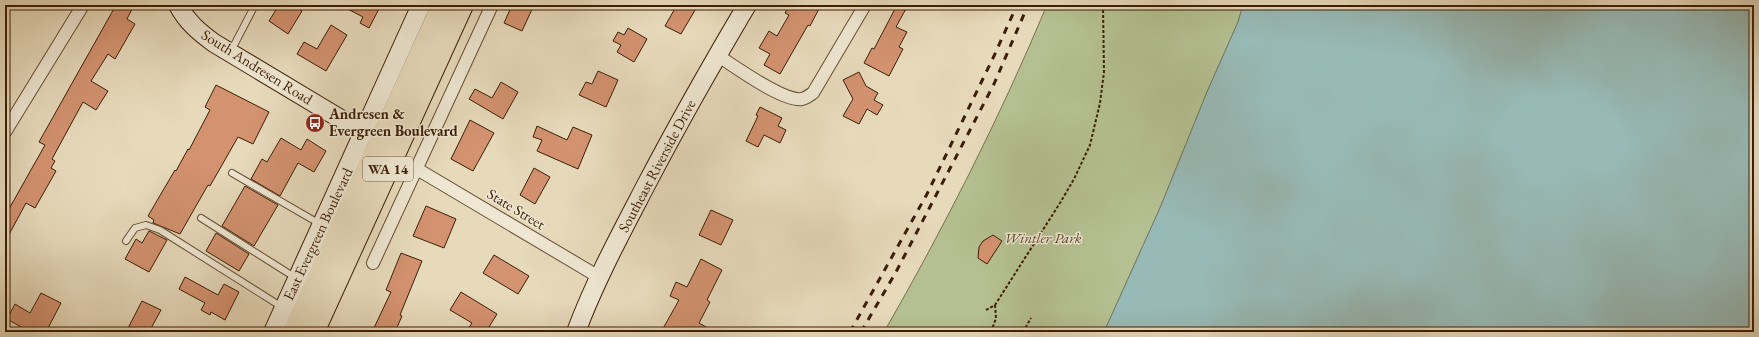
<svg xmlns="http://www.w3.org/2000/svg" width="1759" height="337" font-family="'EB Garamond',serif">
<rect width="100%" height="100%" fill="#e7dabb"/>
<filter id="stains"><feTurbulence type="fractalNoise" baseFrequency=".005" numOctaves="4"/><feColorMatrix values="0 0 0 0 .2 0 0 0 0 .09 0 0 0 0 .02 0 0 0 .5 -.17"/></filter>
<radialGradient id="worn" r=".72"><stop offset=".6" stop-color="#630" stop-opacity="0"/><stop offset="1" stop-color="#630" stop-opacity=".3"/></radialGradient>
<path fill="#b4c091" stroke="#786f4a" d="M1047 5H1243L1238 22 1207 92 1160 208 1104 332H884C945 226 1000 117 1047 5Z"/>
<polygon fill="#98bab6" stroke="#737c6f" points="1243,5 1754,5 1754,332 1104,332 1160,208 1207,92 1238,22"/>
<g fill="#d39270" stroke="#3c1e04">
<polygon points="116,5 134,5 127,19 135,24 115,59 108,54 91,81 108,91 96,110 83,102 52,159 55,161 51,168 56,171 35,208 26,203 5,242 5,216 45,145 39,142"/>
<polygon points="279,5 300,5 297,8 302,11 288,34 269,21"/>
<polygon points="340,5 381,5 369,28 360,23 363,17"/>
<polygon points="512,5 534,5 522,31 504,23"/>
<polygon points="677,5 698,5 681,34 665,26"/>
<polygon points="789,5 821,5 810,26 808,25 780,74 764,65 770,54 759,48 769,31 777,36 789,15 785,13"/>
<polygon points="897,5 908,5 896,27 907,32 899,47 903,49 889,76 864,63 872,48 874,49"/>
<polygon points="331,25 347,35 326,71 297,54 304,42 317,49"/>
<polygon points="628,28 647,39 634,62 617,52 621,45 613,41 618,32 624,35"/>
<polygon points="598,71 618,80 606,107 579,95 586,82 592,84"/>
<polygon points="859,72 866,86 878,93 874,100 883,105 877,115 867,109 859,124 843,116 853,99 843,80"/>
<polygon points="501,82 518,92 503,119 469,99 475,89 492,98"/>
<polygon points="216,85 269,112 253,144 238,137 210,186 208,185 180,234 153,223 154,220 148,216 175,170 176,171 188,149 189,150 210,110 205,107"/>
<polygon points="760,107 782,118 778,126 786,130 780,143 764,135 758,147 746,141 758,116 756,115"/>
<polygon points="470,120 494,133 473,171 451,159"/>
<polygon points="537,126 567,140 573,127 592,135 578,169 537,151 542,140 533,137"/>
<polygon points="281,138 301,150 307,139 326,151 314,172 298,163 280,196 251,179 262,159 267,162"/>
<polygon points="534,168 550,177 535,204 520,195"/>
<polygon points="245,186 278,205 254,246 222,226"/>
<polygon points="426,206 456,219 444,248 413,236"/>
<polygon points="711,210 733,220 721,245 699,235"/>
<polygon points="149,231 167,240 149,272 125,259 136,239 142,243"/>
<polygon points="216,233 249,254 239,271 206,251"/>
<polygon points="993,235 1002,241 987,264 978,258 979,247 983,241"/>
<polygon points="401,253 422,261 400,315 402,316 395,332 372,332 391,292 386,290"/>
<polygon points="494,255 529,276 518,294 483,273"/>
<polygon points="701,259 722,270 707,300 710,302 699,323 715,332 661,332 679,300 670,296 676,282 687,287"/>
<polygon points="185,277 218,295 224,284 239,292 225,320 211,312 210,315 201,310 205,303 179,289"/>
<polygon points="461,292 497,314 486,332 466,332 472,323 450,310"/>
<polygon points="41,293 61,303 46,332 30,332 7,319 15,304 30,313"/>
<polygon points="142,301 161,310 149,332 126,332"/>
</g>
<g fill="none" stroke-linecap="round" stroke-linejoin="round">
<g stroke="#674d32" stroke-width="8">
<g id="lane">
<polyline points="231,51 255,5"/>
<polyline points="232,173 320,224"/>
<polyline points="201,218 296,278"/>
<polyline points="126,241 135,228 146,225 160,230 282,307"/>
</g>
</g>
<g stroke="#674d32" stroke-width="14">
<g id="street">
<path d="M717 55C734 66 783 102 802 99 806 98 810 95 813 93L865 5"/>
<polyline points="5,132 83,5"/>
<polyline points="417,169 599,277"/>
<polyline points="373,263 492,5"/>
</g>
</g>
<g stroke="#3c1e04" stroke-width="20">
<g id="secondary">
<path d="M178 5C187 22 199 32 214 43L364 133"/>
<polyline points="273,332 421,5"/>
<path d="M576 332C595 281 621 233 646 185 678 124 712 64 747 5"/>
</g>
</g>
<g stroke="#3c1e04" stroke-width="24">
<g id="highway">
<polyline points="294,332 443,5"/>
<polyline points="313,332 462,5"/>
</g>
</g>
<g stroke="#3c1e04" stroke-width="2" stroke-dasharray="3 2" stroke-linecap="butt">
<polyline points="986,310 995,305 1060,203 1074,179 1090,145 1100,103 1104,72 1103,5"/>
<polyline points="991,332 996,318 995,305"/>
<polyline points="1023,332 1031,318"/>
</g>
<use href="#lane" stroke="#efe7d3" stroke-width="6"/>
<use href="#street" stroke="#efe7d3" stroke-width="12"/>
<use href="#secondary" stroke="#efe7d3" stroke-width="18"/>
<use href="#highway" stroke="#e7dabb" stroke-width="22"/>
<g stroke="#3c1e04" stroke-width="3" stroke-dasharray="7 7" stroke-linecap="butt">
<polyline points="850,332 927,194 994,56 1017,5"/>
<polyline points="861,332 896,272 994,84 1028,5"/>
</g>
</g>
<defs>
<g id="bus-disc" transform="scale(1)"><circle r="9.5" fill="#8f2418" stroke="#efe7d3"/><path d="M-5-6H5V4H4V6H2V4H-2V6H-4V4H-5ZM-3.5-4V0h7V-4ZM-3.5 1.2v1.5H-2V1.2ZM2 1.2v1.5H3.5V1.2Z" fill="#fff"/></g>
</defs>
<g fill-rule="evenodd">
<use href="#bus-disc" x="315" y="123"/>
</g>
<g text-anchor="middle" stroke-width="3" stroke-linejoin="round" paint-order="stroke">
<rect fill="#efe7d3" stroke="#725a42" stroke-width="1" x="363" y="157" width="50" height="24" rx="3"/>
<g font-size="14" font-weight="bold" fill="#3c1e04">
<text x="388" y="174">WA 14</text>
</g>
<g font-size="15" fill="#3c1e04" stroke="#efe7d3">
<text transform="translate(257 67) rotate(32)" y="5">South Andresen Road</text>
<text transform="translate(657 166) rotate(-62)" y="5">Southeast Riverside Drive</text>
<text transform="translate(516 209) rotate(31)" y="5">State Street</text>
<text transform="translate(318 234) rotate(-65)" y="5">East Evergreen Boulevard</text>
</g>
<g font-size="15" font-weight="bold" fill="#3c1e04" stroke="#efe7d3" text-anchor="start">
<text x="329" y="119">Andresen &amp;<tspan x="329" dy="17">Evergreen Boulevard</tspan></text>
</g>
<g font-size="15" font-style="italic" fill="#5a4627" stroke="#efe7d3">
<text x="1043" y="243">Wintler Park</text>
</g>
</g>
<rect width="1759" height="337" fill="none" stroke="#e7dabb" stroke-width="20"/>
<rect x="6" y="6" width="1747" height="325" fill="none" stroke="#3c1e04" stroke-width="2"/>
<rect x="10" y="10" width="1739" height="317" fill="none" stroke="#3c1e04"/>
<rect width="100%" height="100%" filter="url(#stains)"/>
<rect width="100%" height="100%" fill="url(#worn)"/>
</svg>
